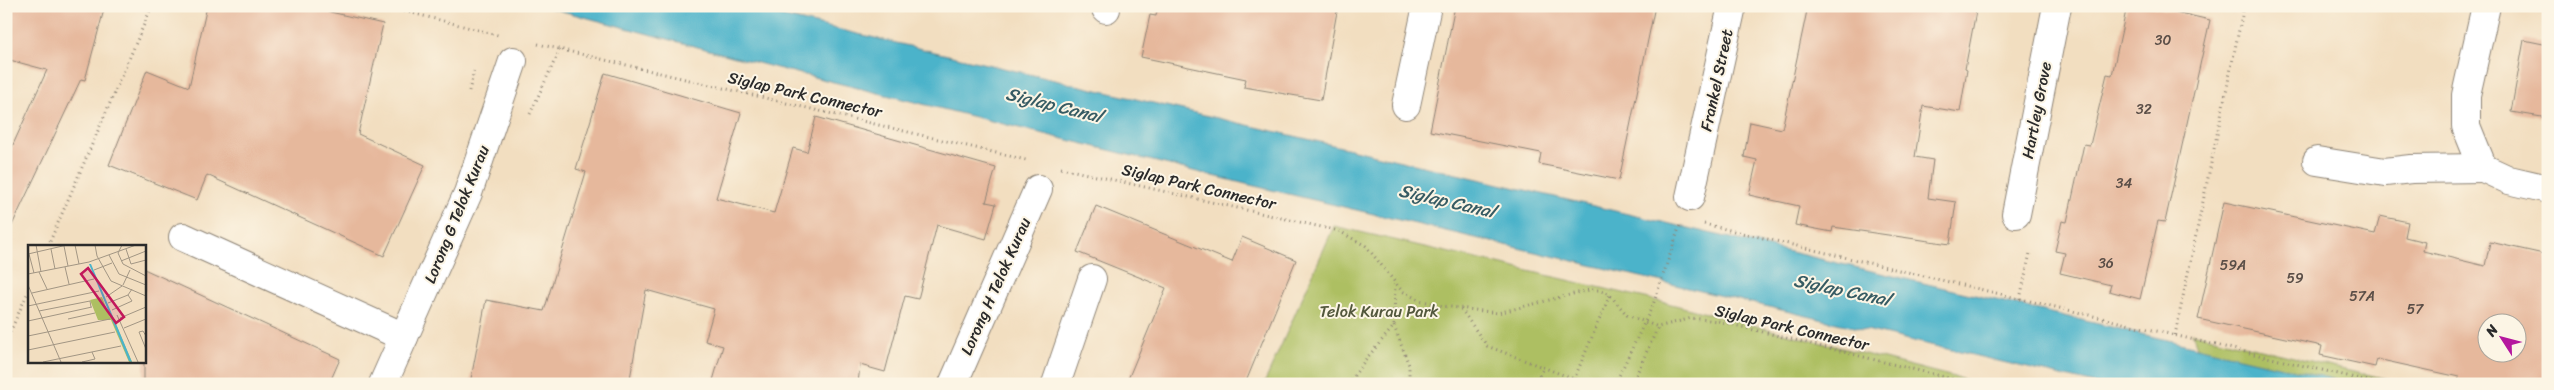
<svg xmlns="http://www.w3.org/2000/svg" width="2554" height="390" font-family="Sriracha,sans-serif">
<rect width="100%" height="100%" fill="#fcf5e5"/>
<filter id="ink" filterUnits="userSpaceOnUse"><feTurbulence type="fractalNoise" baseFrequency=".02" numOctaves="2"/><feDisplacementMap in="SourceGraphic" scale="10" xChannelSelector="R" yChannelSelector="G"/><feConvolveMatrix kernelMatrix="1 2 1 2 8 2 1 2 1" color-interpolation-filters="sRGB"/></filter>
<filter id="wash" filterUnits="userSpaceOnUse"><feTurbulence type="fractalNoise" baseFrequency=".0096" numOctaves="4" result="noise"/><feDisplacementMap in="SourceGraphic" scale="20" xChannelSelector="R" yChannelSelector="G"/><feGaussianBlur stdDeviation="1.12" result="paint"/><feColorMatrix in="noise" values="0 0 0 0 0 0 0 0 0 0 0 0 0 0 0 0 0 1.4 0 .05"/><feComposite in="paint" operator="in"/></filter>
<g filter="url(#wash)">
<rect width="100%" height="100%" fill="#f2dec0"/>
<g fill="#adbf62" stroke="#6c7546">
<polygon points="1334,226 1671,304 1981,384 1264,384"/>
<polygon points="2192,333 2408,384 2211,384"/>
</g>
<polygon fill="#4bb3ca" stroke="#3b6f7a" points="543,6 738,6 2355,384 2096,384 1246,184 777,68"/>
<g id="blocks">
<g fill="#e6b89c" fill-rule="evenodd">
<polygon points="6,6 105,6 85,80 81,79 6,238 6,160 47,70 6,59"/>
<polygon points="207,6 304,6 383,24 358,134 425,165 384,256 207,175 197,200 109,165 147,70 189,87"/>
<polygon points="1158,6 1338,6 1321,100 1244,87 1246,79 1141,57 1150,15 1156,16"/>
<polygon points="1455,6 1655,6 1619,180 1539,164 1541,153 1430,131"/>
<polygon points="1808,6 1977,6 1965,69 1967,70 1960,112 1923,106 1915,157 1933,160 1928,198 1956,202 1950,244 1833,227 1832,232 1795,225 1799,206 1749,195 1757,160 1744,157 1750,122 1782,129"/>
<polygon points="2127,6 2149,6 2210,20 2165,222 2158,221 2140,299 2109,291 2111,285 2060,273 2065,253 2055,251 2062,221 2067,222 2084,144 2090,145 2107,74 2112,75"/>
<polygon points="2524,40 2548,45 2548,118 2511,112"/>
<polygon points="605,73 741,113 716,198 774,213 793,148 807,152 816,117 996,168 986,202 996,204 986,239 937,225 918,299 905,296 885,372 860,365 858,384 712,384 723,346 705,341 714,309 646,290 629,384 470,384 486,300 544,311 586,172 576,169"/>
<path d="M2224 202 2375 234 2380 216 2408 222 2405 237 2425 242 2423 251 2485 266 2490 242 2548 255V384H2458L2459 377 2377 359 2375 367 2320 355 2322 346 2198 319ZM2486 322H2516V352H2486Z"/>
<polygon points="1096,206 1232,262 1242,237 1296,260 1245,384 1126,384 1166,288 1077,252"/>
<polygon points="144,269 340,359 329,384 144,384"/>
</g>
</g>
</g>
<g filter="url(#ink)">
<use href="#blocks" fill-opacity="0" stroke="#8e8476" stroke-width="1"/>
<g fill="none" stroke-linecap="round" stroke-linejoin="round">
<g stroke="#8e8476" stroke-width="30">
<g id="minor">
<polyline points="2486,6 2466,95 2466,126 2483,168 2509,180 2548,189"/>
<polyline points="1106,9 1106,6"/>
<polyline points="1406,105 1427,6"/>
<polyline points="2317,161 2385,172 2411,169 2483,168"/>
<polyline points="1690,197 1732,6"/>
<polyline points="2016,214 2057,6"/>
<polyline points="183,237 404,337"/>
<polyline points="383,384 468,193 513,61"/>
<polyline points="953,384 1038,189"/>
<polyline points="1056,384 1092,279"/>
</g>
</g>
<g stroke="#8e8476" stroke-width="3" stroke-dasharray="1 4" stroke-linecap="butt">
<polyline points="385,6 498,35"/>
<polyline points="538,44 1026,160"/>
<polyline points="469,91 474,71"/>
<polyline points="530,114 560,49"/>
<polyline points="1061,168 1339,231 1366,246 1402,291 1419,300 1443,306 1498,313 1589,290 1599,290 1610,295 1627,315 1658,327 1692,318 1718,321 1973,384"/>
<polyline points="1704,224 2381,384"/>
<polyline points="48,246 152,6"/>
<polyline points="2020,299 2030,253"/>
<polyline points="1461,309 1487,346 1587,384"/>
<polyline points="1394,326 1409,365 1409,384"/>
<polyline points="2175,335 2244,6"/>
<polyline points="6,341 29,290"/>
<polyline points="1348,384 1366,359 1394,326 1395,283"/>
<polyline points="1534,384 1543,369"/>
<polyline points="1572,384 1610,295"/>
<polyline points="1615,384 1653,305 1680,225"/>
<polyline points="1632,384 1658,327"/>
</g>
<use href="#minor" stroke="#fff" stroke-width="28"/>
</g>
</g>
<g text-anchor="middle" stroke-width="4" stroke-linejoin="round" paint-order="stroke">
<g font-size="14" fill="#5a4e47">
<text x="2163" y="45">30</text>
<text x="2144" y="114">32</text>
<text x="2124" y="188">34</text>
<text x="2106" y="268">36</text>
<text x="2233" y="270">59A</text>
<text x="2295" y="283">59</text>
<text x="2362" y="301">57A</text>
<text x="2415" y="314">57</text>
</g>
<g font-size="16" fill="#2b2b2b" stroke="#fcf5e5">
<text transform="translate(1716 80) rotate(-78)" y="6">Frankel Street</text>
<text transform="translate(805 94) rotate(13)" y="6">Siglap Park Connector</text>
<text transform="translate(2036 110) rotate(-79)" y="6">Hartley Grove</text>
<text transform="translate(1199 186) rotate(13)" y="6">Siglap Park Connector</text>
<text transform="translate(456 214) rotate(-68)" y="6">Lorong G Telok Kurau</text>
<text transform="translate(995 286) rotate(-66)" y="6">Lorong H Telok Kurau</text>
<text transform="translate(1792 327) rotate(13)" y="6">Siglap Park Connector</text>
</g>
<g font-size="16" fill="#52573c" stroke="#fcf5e5">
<text x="1379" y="317">Telok Kurau Park</text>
</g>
<g font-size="18" font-style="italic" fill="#365b63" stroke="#fcf5e5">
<text transform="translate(1054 105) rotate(14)" y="6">Siglap Canal</text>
<text transform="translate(1447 201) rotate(13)" y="6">Siglap Canal</text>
<text transform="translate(1842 290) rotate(12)" y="6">Siglap Canal</text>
</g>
</g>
<g transform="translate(28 245)">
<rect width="118" height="118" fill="#f2dec0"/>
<path d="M74 52 82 72 84 70 104 117H101L83 75H70L62 55Z" fill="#adbf62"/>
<path d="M61 19H63L104 117 101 116Z" fill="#4bb3ca"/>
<path fill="none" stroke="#a29684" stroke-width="1" d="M8 0 13 27M47 0 51 19M67 0 69 11 83 36 118 51M94 0 90 8 95 19 118 31M36 1 40 21M23 4 27 24M98 4 103 19 118 15M0 9 39 0M1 9 6 28M81 10 91 29 118 40M93 16 118 6M37 22 41 39M66 25 84 18M11 27 19 44M0 29 61 17 108 0M0 40 33 117M95 40 102 25M4 48 66 34M78 52 94 41M80 58 100 50 104 44M0 61 71 46M84 65 104 56 100 50M11 66 62 56 63 62M89 70 110 117M92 73 118 62M40 74 67 68M0 76 64 62M96 83 118 74M0 91 82 74M118 91 115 86 111 87 118 104M0 105 87 87M15 117 93 101M54 117 67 114 64 107"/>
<path fill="#c2185b" fill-opacity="0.15" stroke="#c2185b" stroke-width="2.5" d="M60 23 96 72 88 78 53 29Z"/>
<rect width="118" height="118" fill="none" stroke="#2b2b2b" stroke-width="2.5"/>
</g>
<rect width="2554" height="390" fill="none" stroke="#fcf5e5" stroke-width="25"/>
<g transform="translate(2502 338) rotate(306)"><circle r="24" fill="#fcf5e5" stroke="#a8a49b"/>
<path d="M0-4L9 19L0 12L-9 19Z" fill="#b5179e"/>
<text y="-8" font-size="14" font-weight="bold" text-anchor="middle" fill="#2b2b2b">N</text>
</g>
</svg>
